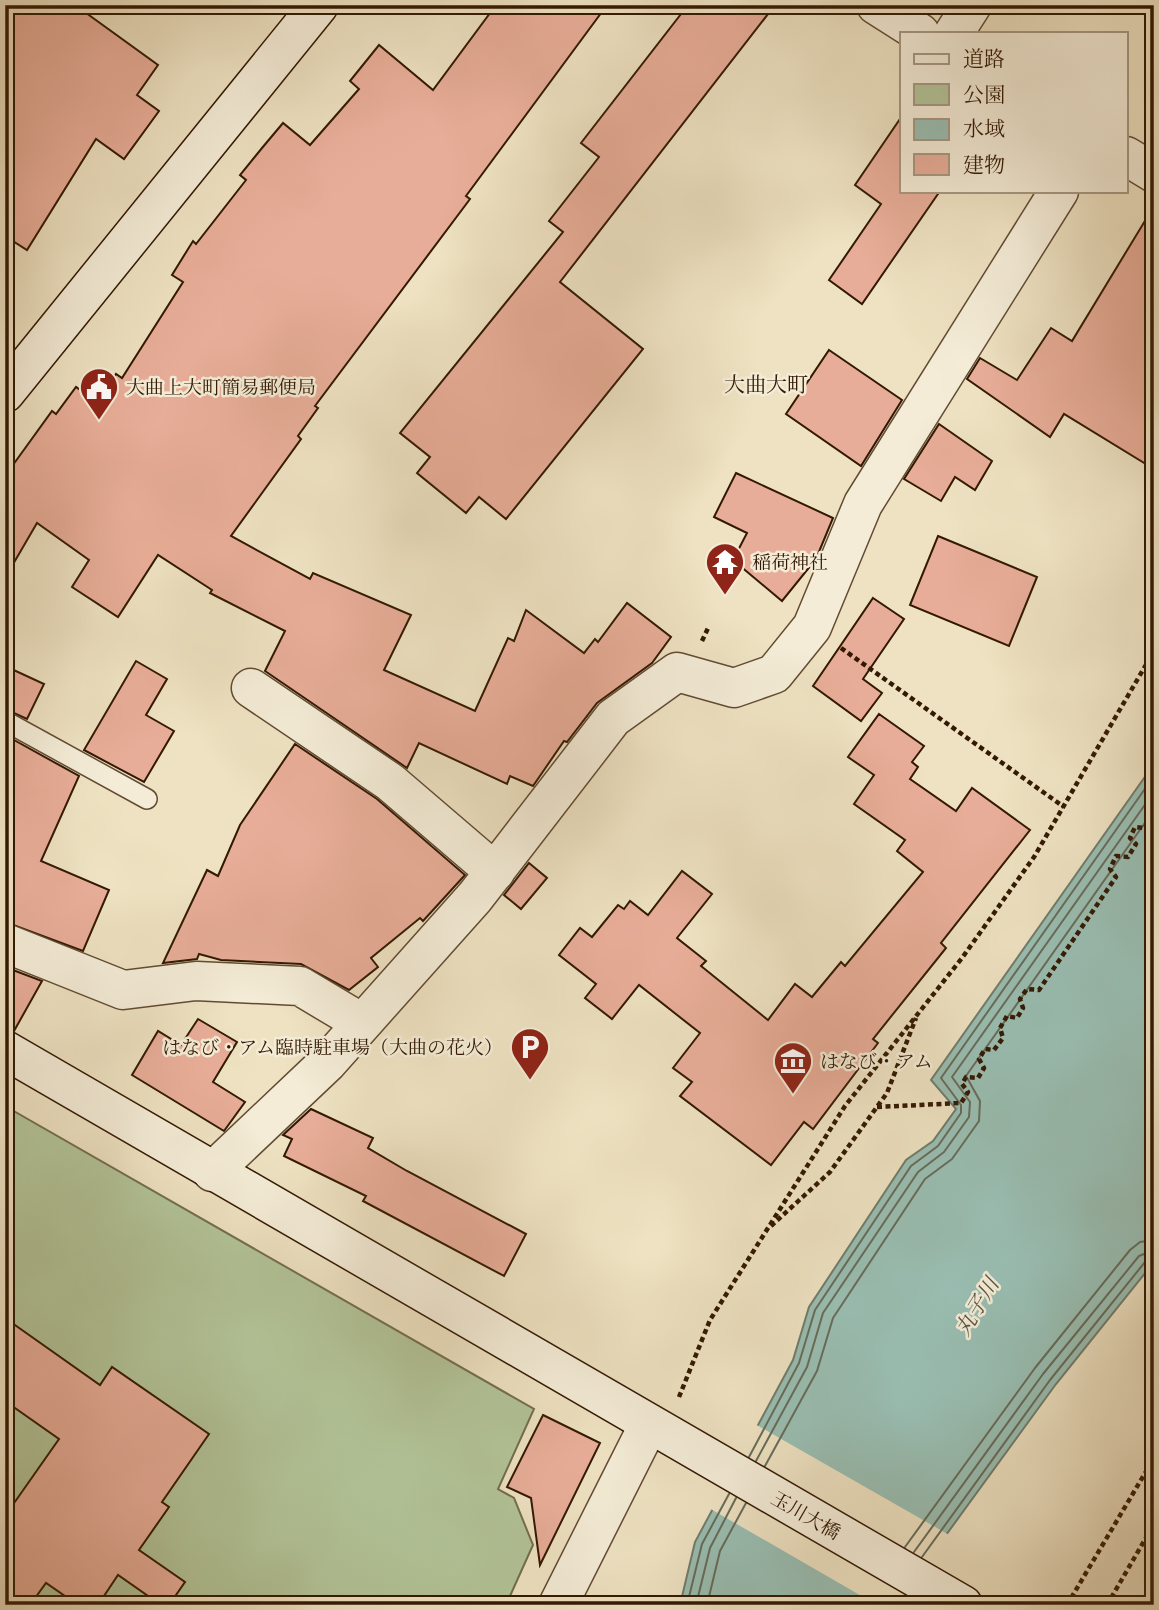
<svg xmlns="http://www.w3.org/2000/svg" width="1159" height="1610" font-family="'Old Standard TT','Noto Serif JP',serif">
<rect width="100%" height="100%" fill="#eee2c2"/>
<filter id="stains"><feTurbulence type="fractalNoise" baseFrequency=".00286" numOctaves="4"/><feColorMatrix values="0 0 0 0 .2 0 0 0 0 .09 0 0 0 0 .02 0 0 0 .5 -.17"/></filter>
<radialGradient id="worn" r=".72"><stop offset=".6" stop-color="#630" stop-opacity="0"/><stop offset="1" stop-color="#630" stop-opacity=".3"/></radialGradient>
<polygon fill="#b2c498" stroke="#726e4e" stroke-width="2" points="5,1106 534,1409 498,1489 514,1498 533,1545 506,1605 5,1605"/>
<polygon fill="#99beb2" stroke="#707c6c" stroke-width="2" points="1154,764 1154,1262 1056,1384 895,1605 680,1605 695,1542 793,1360 809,1307 906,1160 933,1141 956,1109 931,1080"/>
<polygon fill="#eee2c2" points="755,1424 951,1536 899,1605 877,1605 709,1508"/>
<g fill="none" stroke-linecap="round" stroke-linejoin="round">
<g stroke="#666c5a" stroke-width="2">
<polyline points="749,1457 799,1363 815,1310 911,1166 938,1146 961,1113 961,1105 941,1078 1154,776"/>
<polyline points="756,1461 807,1367 823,1313 918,1172 944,1152 969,1117 970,1102 952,1077 1154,792"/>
<polyline points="765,1466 817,1371 833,1318 925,1179 952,1159 979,1121 980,1101 966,1076 1154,810"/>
<polyline points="905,1547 1035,1368 1130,1250 1140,1242 1154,1240"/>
<polyline points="914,1552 1043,1374 1139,1256 1154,1250"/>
<polyline points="922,1557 1050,1380 1145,1262 1154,1259"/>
<polyline points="687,1605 702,1544 729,1494"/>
<polyline points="696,1605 710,1548 736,1498"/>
<polyline points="707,1605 720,1551 746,1503"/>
</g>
</g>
<g fill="#e8ad98" stroke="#331903" stroke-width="2">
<polygon points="5,5 75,5 158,65 137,95 159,111 124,159 96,139 27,250 5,236"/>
<polygon points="496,5 607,5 466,196 470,199 315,406 318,408 298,436 301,439 231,536 310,579 313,573 411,615 384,670 475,711 508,638 514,641 526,610 584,653 595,639 598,642 627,603 671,637 652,663 597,703 567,742 564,741 533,786 510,776 507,784 419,743 407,768 265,671 285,631 210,593 212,590 158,555 118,617 72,587 89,560 37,523 5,578 5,476 52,411 56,414 76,387 97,402 116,374 122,378 183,282 172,275 193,241 196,244 246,180 240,175 262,148 283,123 310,145 359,89 350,81 379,45 433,90"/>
<polygon points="688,5 775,5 560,282 643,349 506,519 479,497 466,513 417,473 430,457 400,433 563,232 549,221 599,157 581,143"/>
<polygon points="902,116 902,191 940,191 862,304 829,280 881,204 855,185"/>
<polygon points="1154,206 1154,469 1064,414 1050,437 967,379 980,358 1017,380 1051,328 1072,341"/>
<polygon points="829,350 902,400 861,466 786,414"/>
<polygon points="939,424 992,461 975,490 955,477 941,501 904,479"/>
<polygon points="736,473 833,518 816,559 782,601 733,560 747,533 714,517"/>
<polygon points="938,536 1037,577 1009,646 910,605"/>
<polygon points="873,598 904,619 863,679 882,693 861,721 813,686"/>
<polygon points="136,661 167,679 146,715 174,731 144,782 84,750"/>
<polygon points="5,666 44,684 27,719 5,709"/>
<polygon points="879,714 924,746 912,762 918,767 910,779 956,811 972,788 1030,830 941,943 946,948 873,1039 878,1043 813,1129 804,1122 771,1165 680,1096 692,1082 673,1068 700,1033 639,985 612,1019 585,998 596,984 559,955 580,928 592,937 618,905 624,909 630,901 648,915 682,871 712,894 677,938 706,961 701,966 768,1020 795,984 812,997 841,962 845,966 923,872 897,851 905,840 854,804 874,775 848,757"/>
<polygon points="5,735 79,776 41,861 109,890 83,951 5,922"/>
<polygon points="295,744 377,799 465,875 423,921 420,918 371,958 378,967 349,990 301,964 221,960 199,954 197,959 163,963 207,870 218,876 240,825"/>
<polygon points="529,863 547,878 521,909 504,895"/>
<polygon points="5,967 42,981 14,1031 5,1028"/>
<polygon points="198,1019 237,1042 213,1082 245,1102 224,1131 132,1075 158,1031 181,1045"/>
<polygon points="311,1109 373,1138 368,1148 407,1171 526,1234 504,1276 363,1201 366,1196 284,1156 292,1139 283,1135"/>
<polygon points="5,1318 100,1385 112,1367 209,1434 162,1502 169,1507 139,1550 185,1582 169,1605 161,1605 118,1575 98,1605 78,1605 46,1583 30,1605 5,1605 5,1516 59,1439 5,1401"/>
<polygon points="543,1415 600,1443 540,1565 531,1498 507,1487"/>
</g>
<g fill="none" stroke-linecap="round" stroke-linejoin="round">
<g stroke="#624b33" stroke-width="22">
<polyline id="lane" points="5,721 147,799"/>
</g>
<g stroke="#624b33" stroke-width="41">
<g id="street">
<polyline points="876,5 920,33"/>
<polyline points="954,33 972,5"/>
<polyline points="1126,156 1154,173"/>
<polyline points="251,688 390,782 495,872"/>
<polyline points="5,943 123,990 196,981 300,986 362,1023"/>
<polyline points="212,1172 327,1063 475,897 613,718 677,672 734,688 774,674 812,627 863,504 1059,191"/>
<polyline points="558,1605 649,1424"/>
</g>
</g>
<g stroke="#331903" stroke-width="41">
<g id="secondary">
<polyline points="5,393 319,5"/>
<polyline points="5,1050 963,1605"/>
</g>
</g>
<g stroke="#331903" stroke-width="4.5" stroke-dasharray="5 3.5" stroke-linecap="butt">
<polyline points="702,641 709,626"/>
<polyline points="841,648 1064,807"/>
<polyline points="877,1107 961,1103 968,1092 962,1084 966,1077 978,1078 984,1068 979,1059 985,1049 994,1050 1003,1038 1000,1028 1007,1016 1017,1018 1023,1008 1020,999 1027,989 1039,990 1116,877 1110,869 1116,856 1128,857 1136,844 1130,838 1135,827 1145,828 1152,816 1146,808 1150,799 1154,800"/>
<polyline points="771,1226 830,1172 887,1093 916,1018"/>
<polyline points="679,1397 710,1320 845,1106 962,958 1034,857 1154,651"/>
<polyline points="1067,1605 1154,1458"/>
<polyline points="1107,1605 1154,1524"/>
</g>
<use href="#lane" stroke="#f4ecd7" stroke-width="19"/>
<use href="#street" stroke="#f4ecd7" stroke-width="38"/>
<use href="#secondary" stroke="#f4ecd7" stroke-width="38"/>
</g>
<defs>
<g id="civic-pin" transform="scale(2.0125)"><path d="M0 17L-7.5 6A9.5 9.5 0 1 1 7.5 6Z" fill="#8f2418" stroke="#f4ecd7"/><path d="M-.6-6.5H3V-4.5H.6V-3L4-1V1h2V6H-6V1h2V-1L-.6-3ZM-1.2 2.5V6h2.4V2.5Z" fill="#fff"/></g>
<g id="temple-pin" transform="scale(2.0125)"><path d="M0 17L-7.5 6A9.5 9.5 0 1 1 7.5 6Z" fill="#8f2418" stroke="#f4ecd7"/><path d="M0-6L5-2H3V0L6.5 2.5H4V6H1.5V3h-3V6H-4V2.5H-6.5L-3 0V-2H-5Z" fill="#fff"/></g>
<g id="parking-pin" transform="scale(2.0125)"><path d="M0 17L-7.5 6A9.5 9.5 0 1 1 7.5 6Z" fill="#8f2418" stroke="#f4ecd7"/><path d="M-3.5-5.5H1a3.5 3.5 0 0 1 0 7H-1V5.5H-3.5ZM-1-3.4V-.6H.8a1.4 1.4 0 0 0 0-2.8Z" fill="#fff"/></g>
<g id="museum-pin" transform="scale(2.0125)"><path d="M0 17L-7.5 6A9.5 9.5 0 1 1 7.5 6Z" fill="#8f2418" stroke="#f4ecd7"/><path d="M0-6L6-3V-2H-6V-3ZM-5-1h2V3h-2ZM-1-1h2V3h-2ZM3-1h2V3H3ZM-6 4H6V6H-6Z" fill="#fff"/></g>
</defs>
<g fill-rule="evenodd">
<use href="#civic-pin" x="99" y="387"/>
<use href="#temple-pin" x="725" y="562"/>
<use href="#parking-pin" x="530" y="1047"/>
<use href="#museum-pin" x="793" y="1061"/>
</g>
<g text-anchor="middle" stroke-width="5" stroke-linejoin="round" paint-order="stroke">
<g font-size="19" fill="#331903" stroke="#f4ecd7" text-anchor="start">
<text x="126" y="394">大曲上大町簡易郵便局</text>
<text x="752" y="569">稲荷神社</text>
<text x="503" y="1054" text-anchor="end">はなび・アム臨時駐車場（大曲の花火）</text>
<text x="820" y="1068">はなび・アム</text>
</g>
<g font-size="19" fill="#331903" stroke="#f4ecd7">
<text transform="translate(806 1515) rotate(30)" y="7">玉川大橋</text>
</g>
<g font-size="21" fill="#331903" stroke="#f4ecd7">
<text x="766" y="392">大曲大町</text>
</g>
<g font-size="21" font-style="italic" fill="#575340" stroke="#f4ecd7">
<text transform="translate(977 1307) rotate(-59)" y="7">丸子川</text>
</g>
</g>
<rect width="1159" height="1610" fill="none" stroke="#eee2c2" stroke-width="28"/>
<rect x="7" y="7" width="1145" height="1596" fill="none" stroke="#331903" stroke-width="3.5"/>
<rect x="14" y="14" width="1131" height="1582" fill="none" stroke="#331903" stroke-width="2"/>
<rect x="900" y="32" width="228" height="161" fill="#f4ecd7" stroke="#a79882" stroke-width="2"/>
<rect x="914" y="54" width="35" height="10" fill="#f4ecd7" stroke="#a79882" stroke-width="2"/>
<text x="963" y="66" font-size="21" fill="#331903">道路</text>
<rect x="914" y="84" width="35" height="21" fill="#b2c498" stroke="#a79882" stroke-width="2"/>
<text x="963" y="102" font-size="21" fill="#331903">公園</text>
<rect x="914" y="119" width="35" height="21" fill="#99beb2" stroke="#a79882" stroke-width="2"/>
<text x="963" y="136" font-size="21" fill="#331903">水域</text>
<rect x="914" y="154" width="35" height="21" fill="#e8ad98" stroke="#a79882" stroke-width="2"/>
<text x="963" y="172" font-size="21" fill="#331903">建物</text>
<rect width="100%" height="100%" filter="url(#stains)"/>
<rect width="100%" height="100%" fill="url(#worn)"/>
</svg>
